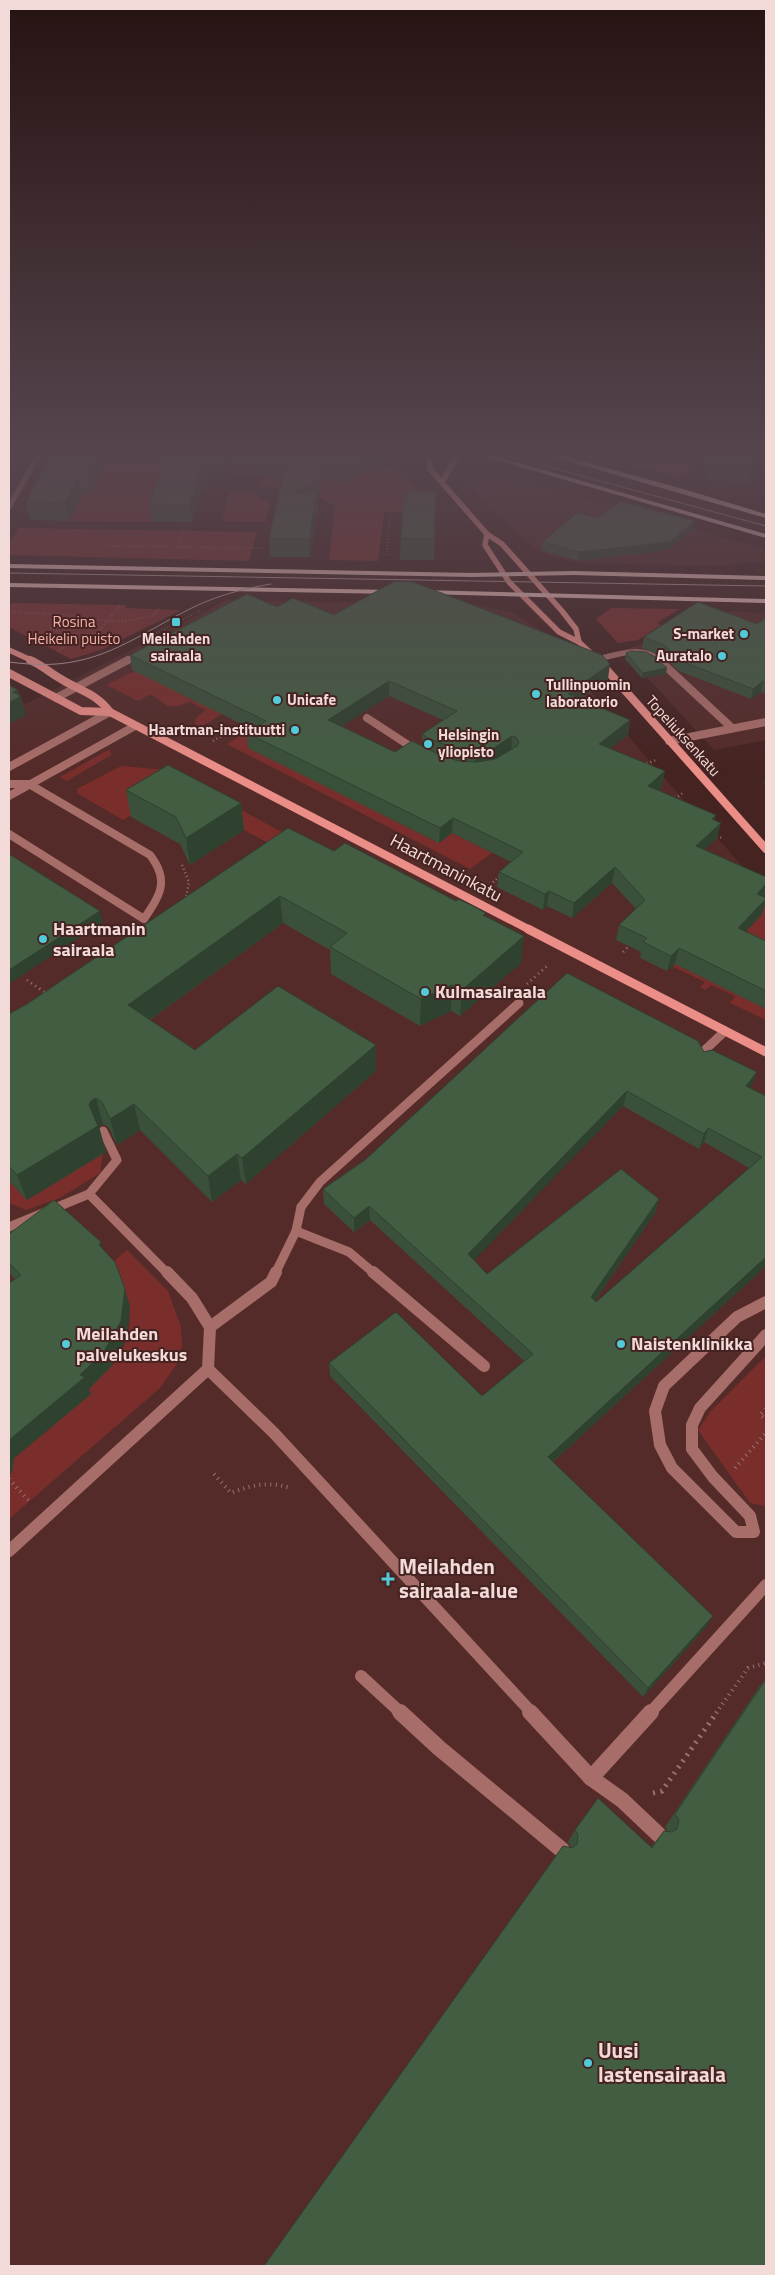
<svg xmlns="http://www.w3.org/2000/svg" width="775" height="2275" font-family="'Titillium Web',sans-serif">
<rect width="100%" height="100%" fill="#452321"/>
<g fill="#542b29">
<polygon points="466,474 500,476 693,529 766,550 766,561 721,566 577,563 540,552 497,517 470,486"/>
<polygon points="227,600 480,605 513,613 539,629 646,757 766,893 766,2266 9,2266 9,695 26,704"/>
<polygon points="697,610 766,613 766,740 714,750 622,650 640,645"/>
</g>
<g fill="#792e2c">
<path d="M129 450H267L342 484 376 464 402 471 436 513 384 512 378 561 329 560 335 505 297 489 259 485 266 475 276 478C266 475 254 470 244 476L228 471 169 476 152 522 69 521 94 467Z"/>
<polygon points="621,450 691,450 689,472 681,478 621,462"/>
<polygon points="229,492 251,492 270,504 265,522 222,521"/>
<polygon points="18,528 257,532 249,561 9,555 9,545"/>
<polygon points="12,603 123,605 126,605 126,608 181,610 101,650 71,659 42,644 46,641 35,636 30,638 9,627 9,606"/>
<polygon points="611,608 679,609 657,623 661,625 638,640 618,643 596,619"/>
<polygon points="135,671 222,714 201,727 195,724 196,718 206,710 190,702 178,706 167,706 151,694 138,701 106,685"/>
<polygon points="245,733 260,741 249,748 439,843 452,833 492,853 470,869 227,744"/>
<polygon points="110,749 111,755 67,781 60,777"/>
<polygon points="121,766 167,770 315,850 300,860 173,792 123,820 77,793 77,789"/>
<polygon points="766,895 766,959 734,944 762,914 752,909"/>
<polygon points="675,964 766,1009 766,1020 730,1003 735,996 711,985 705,990 700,987 705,982 672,966"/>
<polygon points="103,1153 100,1173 60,1198 26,1210 9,1203 9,1181 27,1200"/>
<path d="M127 1250 168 1291 181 1327 182 1345 178 1362 160 1388 9 1519 11 1461 91 1394 86 1391C94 1383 103 1375 111 1367 137 1335 136 1296 108 1266Z"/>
<polygon points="766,1356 766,1506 750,1503 698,1430 711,1411"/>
</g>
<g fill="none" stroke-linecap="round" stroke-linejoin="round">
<g stroke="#927573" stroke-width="2" stroke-dasharray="0.5 2.5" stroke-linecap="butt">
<polyline points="107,546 261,548"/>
<polyline points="177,547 184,526"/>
<polyline points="387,555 390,515"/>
<polyline points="9,612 57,614 109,621 125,621 154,615 160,607"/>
<polyline points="57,614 51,628 77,639"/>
<polyline points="151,636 201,610"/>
<polyline points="58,651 80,637 98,632 120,606"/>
</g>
<g stroke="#927573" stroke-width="2.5" stroke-dasharray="1 3" stroke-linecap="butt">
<polyline points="213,741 243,724"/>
<polyline points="643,765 656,760"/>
<polyline points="675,799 684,792"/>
<polyline points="713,834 724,839"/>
<polyline points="182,865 189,882 186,898"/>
<polyline points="490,885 500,876"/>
</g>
<g stroke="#927573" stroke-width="3" stroke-dasharray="1 4" stroke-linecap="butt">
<polyline points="623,952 629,946"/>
<polyline points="27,980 47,994"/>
<polyline points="527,984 547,966"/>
</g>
<g stroke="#927573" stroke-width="4" stroke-dasharray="1 4.5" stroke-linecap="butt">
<polyline points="766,1409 760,1415 766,1420"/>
<polyline points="735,1468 766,1433"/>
<path d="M214 1474 231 1493C251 1485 269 1481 290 1488"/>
<polyline points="9,1479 29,1501"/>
<polyline points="716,1713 748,1668 766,1663"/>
</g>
<polyline stroke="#927573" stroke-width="5" stroke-dasharray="2 5.5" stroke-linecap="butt" points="653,1793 662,1791 717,1712"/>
<g stroke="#a76d68" stroke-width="5.5">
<path d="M597 659C618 655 643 644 660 661"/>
<polyline points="126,661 141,653"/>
</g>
<g stroke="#a76d68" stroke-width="8">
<polyline points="659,660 732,728"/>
<polyline points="56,698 128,660"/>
<polyline points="367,718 416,750"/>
<polyline points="669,741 766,722"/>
<path d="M9 784H29L150 855C170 881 160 895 144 919L9 834"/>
</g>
<g stroke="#a76d68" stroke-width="9">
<polyline points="702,1061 705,1050 725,1031"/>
<polyline points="89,1194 168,1274"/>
<polyline points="9,1227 89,1194 117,1160 103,1131"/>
<polyline points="296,1231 349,1252 375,1274"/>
<polyline points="275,1274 296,1231 301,1207"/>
</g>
<g stroke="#a76d68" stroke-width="12">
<polyline points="373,1272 484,1366"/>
<polyline points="766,1302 737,1317 664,1386 655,1411 660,1445 672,1468 736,1532 754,1532 750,1516 713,1477 692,1449 692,1425 700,1408 766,1335"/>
<polyline points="210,1327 271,1282 276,1272"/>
<polyline points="208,1369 274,1433 532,1713"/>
<polyline points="9,1551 208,1369 210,1327 192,1298 167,1272"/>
<polyline points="361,1676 401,1713"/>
<polyline points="650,1713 766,1585"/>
</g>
<g stroke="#a76d68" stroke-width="16">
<polyline points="400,1712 439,1748 562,1850"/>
<polyline points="530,1712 591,1778 622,1800 659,1835"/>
<polyline points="591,1778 651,1712"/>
</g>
<polyline stroke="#a76d68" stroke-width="5.5" points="9,507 41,451"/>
<g stroke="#a76d68" stroke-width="8">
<polyline points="9,767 110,712"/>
<polyline points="9,796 135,726"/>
</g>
<polyline stroke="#a76d68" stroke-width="9" points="301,1207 320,1182 519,1003"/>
<g stroke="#eb8e87" stroke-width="5.5">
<polyline points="429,450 430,469 487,534 502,544 562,611 576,629 579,642"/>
<polyline points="442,482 461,450"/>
<polyline points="487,534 485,545 509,582 559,632 579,642 599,661"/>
<polyline points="9,650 33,661"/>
</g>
<g stroke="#eb8e87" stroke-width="8">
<path d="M30 660C42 665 50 673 61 679 80 691 96 693 110 712"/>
<polyline points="598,660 766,849"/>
<polyline points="9,673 81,711 110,712 530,930"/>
</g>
<polyline stroke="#eb8e87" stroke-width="9" points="528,929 766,1052"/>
<g fill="#f2c1bc" fill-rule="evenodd">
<polygon points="462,450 474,450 766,534 766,538"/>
<polygon points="529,450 541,450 683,489 766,514 766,518"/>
<polygon points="9,564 472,573 574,571 766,576 766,580 574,575 472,577 9,568"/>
<polygon points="9,583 394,590 398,592 394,594 9,587"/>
<polygon points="421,590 766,599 766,603 424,594 420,592"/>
</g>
<g stroke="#b49896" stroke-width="1">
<polyline points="486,450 766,526"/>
<polyline points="9,573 766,586"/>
<path d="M9 662C33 665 54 666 77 661 123 652 162 620 205 602 227 593 248 588 271 584"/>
</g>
</g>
<g fill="#3a503a" fill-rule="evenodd">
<polygon points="54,450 129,450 106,461 92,494 82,494 69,521 30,520 26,502"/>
<polygon points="169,450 399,450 342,484 323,478 320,496 317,498 318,510 310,557 270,557 269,539 281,480 237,466 204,484 192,522 152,522 149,504"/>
<polygon points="702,450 749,450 752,461 748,482 708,480"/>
<polygon points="436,492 434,560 400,560 401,538"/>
<polygon points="695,521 693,529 668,550 579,561 542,550 542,542"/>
<path d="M277 607 334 615 608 679 580 699 630 720 628 735 610 748 662 787 658 790 715 821 717 838 704 850 766 877V895L764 897 762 914 745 932 766 941V1009L675 964 667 971 640 958 641 952 616 940 619 925 636 909 612 883 572 918 547 906 543 910 497 887 499 872 511 862 452 833 439 843 248 748 247 733 252 729 132 670 130 655ZM389 696 443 720 422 734V746L395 752 342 726Z"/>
<polygon points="766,618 766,694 761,692 751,699 679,671 662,656 642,648 644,637 757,624"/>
<polygon points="626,653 666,674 642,678 625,659"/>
<polygon points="766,776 766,786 764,783"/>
<polygon points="126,790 241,803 244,830 190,865 180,844 131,817"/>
<polygon points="334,851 486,916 524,936 521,963 460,1016 451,1011 420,1026 331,974 330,950 283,923 150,1020 195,1050 376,1071 246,1184 241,1180 212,1202 140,1130 117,1145 109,1128 103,1124 99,1127 106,1152 27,1200 9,1181 9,1014"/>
<path d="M704 1052 751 1087V1088L766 1096V1266L553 1462 707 1626 643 1697 330 1376 329 1363 482 1396 524 1361 370 1220 354 1232 324 1204 323 1189ZM623 1106 699 1149 704 1142 749 1168 596 1302 595 1301 655 1213 659 1199 487 1274 474 1260Z"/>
<polygon points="9,1234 103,1250 130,1306 127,1338 111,1366 89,1389 91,1394 14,1458 12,1472 9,1475 9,1283 15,1279 9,1273"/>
<polygon points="766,1678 766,2266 571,1847 568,1842 575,1830 651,1847 664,1831 668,1832 665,1827 759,1687"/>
</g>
<g fill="#2f412f">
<polygon points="100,450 129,450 106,461 92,494 89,476"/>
<polygon points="233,450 236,450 237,466 204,484 192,522 190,505 202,466"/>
<polygon points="369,450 399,450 342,484 342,466"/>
<polygon points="322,461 323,478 320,496 317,498 318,510 310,557 309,539 296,492"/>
<polygon points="78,476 82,494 69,521 65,503"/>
<polygon points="695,521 693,529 668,550 579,561 580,552"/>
<polygon points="610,664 608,679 566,709 568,694"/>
<polygon points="667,668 666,674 642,678 643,673"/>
<polygon points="389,681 389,696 328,735 328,720"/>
<polygon points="763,681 761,692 751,699 753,689"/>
<polygon points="18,690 20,697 21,696 26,715 9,724 9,703 13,692"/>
<polygon points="630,720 628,735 597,759 599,744"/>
<polygon points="512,736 511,752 492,763 475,766 476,751"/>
<polygon points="665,771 662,787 645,801 648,786"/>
<polygon points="241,803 244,830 190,865 186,838"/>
<polygon points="716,815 713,830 721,823 717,838 692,862 696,846 712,819"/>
<polygon points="453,818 452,833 439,843 440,828"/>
<polygon points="615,867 612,883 572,918 574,903"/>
<polygon points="766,884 766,895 752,909 757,894"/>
<polygon points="549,891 547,906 543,910 545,894"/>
<polygon points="280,896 283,923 134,1031 128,1005"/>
<polygon points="766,899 762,914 734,944 738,928"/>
<polygon points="100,911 103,922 9,984 9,970"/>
<polygon points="524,936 521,963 460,1016 462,990"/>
<polygon points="679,948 675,964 667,971 671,956"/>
<polygon points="452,985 451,1011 420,1026 421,999"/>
<polygon points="376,1045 376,1071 246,1184 242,1158"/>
<polygon points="757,1072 751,1087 741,1101 746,1086"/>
<polygon points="627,1091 623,1106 467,1268 468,1254"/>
<polygon points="96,1098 103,1124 99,1127 106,1152 27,1200 17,1175 89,1105 91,1101"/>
<polygon points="134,1104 140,1130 117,1145 110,1119"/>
<polygon points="708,1128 704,1142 699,1149 704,1134"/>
<polygon points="237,1154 241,1180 212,1202 208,1176"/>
<polygon points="659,1199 655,1213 588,1311 591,1297"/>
<polygon points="369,1206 370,1220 354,1232 354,1218"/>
<polygon points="101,1242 106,1260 99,1245"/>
<polygon points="766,1257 766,1266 545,1469 548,1457"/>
<polygon points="121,1278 130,1306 127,1338 111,1366 89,1389 91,1394 14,1458 12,1472 9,1475 9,1440 80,1375"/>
<polygon points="713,1616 707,1626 643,1697 648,1688"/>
</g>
<g fill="#435d43" stroke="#2f412f" fill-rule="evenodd">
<polygon points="54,450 100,450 89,476 78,476 65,503 26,502"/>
<polygon points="169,450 233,450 202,466 190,505 149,504"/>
<polygon points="240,450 369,450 342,466 322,461 319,479 296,492 317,493 309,539 269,539 285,464"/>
<polygon points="709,450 749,450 752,461 711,460"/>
<polygon points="404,491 436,492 434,539 401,538"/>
<polygon points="620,501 695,521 670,542 580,552 542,542 577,513 597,518"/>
<path d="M395 581 413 582 602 655 610 664 568 694 630 720 599 744 665 771 648 786 716 815 712 819 721 823 696 846 766 877V884L757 894 766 898V899L738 928 766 941V991L679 948 671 956 643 942 647 938 619 925 645 900 615 867 574 903 549 891 545 894 499 872 523 852 453 818 440 828 247 733 266 721 130 655 247 594 277 607 293 598 334 615ZM389 681 457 711 422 734 428 738 460 750 476 751 494 748 512 736 516 737 519 742 517 746 495 759 477 762 458 761 440 755 412 741 395 752 328 720Z"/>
<polygon points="698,602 757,624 766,618 766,682 763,681 753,689 681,661 664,645 644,637"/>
<polygon points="631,651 646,652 655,657 667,668 643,673 626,653"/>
<polygon points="9,685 18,690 13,692 21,696 9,703"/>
<polygon points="168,765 241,803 186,838 176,817 126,790"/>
<polygon points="288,828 334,851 345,843 456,901 459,899 486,913 483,915 524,936 462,990 452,985 421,999 330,947 347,933 280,896 128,1005 195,1050 278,986 376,1045 242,1158 237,1154 208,1176 134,1104 110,1119 102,1102 96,1098 91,1101 89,1105 98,1126 17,1175 9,1166 9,1014 27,1004"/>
<polygon points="9,854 100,911 9,970"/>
<path d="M567 973 698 1041 704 1052 712 1050 757 1072 746 1086 766 1096V1257L548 1457 713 1616 648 1688 329 1363 396 1312 482 1396 533 1354 369 1206 354 1218 323 1189 365 1160ZM627 1091 704 1134 708 1128 762 1157 596 1302 591 1297 659 1199 621 1169 487 1274 468 1254Z"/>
<polygon points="54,1200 101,1242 99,1245 115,1262 121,1278 125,1289 121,1321 105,1350 80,1375 85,1377 9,1440 9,1283 21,1275 9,1263 9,1234"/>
<polygon points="766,1679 766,2266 264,2266 563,1846 572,1848 577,1844 578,1835 575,1830 598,1798 652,1848 664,1831 672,1832 677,1829 679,1820 675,1814"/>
</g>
<linearGradient id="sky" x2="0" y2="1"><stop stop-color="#261312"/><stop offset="0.59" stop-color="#56454e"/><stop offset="1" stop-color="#56454e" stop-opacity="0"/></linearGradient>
<rect width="775" height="769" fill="url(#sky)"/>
<g fill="#52cbd8" stroke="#452321" stroke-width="2">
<rect x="171" y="617" width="10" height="10" rx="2.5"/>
<circle cx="744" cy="634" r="5"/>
<circle cx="722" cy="656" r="5"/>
<circle cx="536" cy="694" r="5"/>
<circle cx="277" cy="700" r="5"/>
<circle cx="295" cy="730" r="5"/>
<circle cx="428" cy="744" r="5"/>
<circle cx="43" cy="939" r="5"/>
<circle cx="425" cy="992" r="5"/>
<circle cx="66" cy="1344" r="5"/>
<circle cx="621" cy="1344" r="5"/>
<path d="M385.5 1571.5h5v5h5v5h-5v5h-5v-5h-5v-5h5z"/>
<circle cx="588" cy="2063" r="5"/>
</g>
<g text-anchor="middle" stroke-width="4" stroke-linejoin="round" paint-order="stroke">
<g font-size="15" fill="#f7b2ab" stroke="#452321">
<text x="74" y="627">Rosina<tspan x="74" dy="17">Heikelin puisto</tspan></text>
</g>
<g font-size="15" font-weight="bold" fill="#f2dad8" stroke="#452321" text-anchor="end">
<text x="734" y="639">S-market</text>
<text x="176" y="644" text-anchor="middle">Meilahden<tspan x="176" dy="17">sairaala</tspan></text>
<text x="712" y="661">Auratalo</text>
<text x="546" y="690" text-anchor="start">Tullinpuomin<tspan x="546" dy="17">laboratorio</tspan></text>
<text x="287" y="705" text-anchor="start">Unicafe</text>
<text x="285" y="735">Haartman-instituutti</text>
<text x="438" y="740" text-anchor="start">Helsingin<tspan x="438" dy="17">yliopisto</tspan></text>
</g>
<g font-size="15" fill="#f2dad8" stroke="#452321">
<text transform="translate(683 736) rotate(48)" y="5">Topeliuksenkatu</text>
</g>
<g font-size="18" fill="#f2dad8" stroke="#452321">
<text transform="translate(446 868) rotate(28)" y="6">Haartmaninkatu</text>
</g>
<g font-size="18" font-weight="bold" fill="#f2dad8" stroke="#452321" text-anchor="start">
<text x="53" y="935">Haartmanin<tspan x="53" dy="21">sairaala</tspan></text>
<text x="435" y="998">Kulmasairaala</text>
<text x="76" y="1340">Meilahden<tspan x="76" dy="21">palvelukeskus</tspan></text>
<text x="631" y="1350">Naistenklinikka</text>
</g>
<g font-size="21" font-weight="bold" fill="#f2dad8" stroke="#452321" text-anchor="start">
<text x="399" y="1574">Meilahden<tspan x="399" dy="24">sairaala-alue</tspan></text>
<text x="598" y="2058">Uusi<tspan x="598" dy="24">lastensairaala</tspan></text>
</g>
</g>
<rect width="775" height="2275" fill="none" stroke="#f2dad8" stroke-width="20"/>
</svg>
